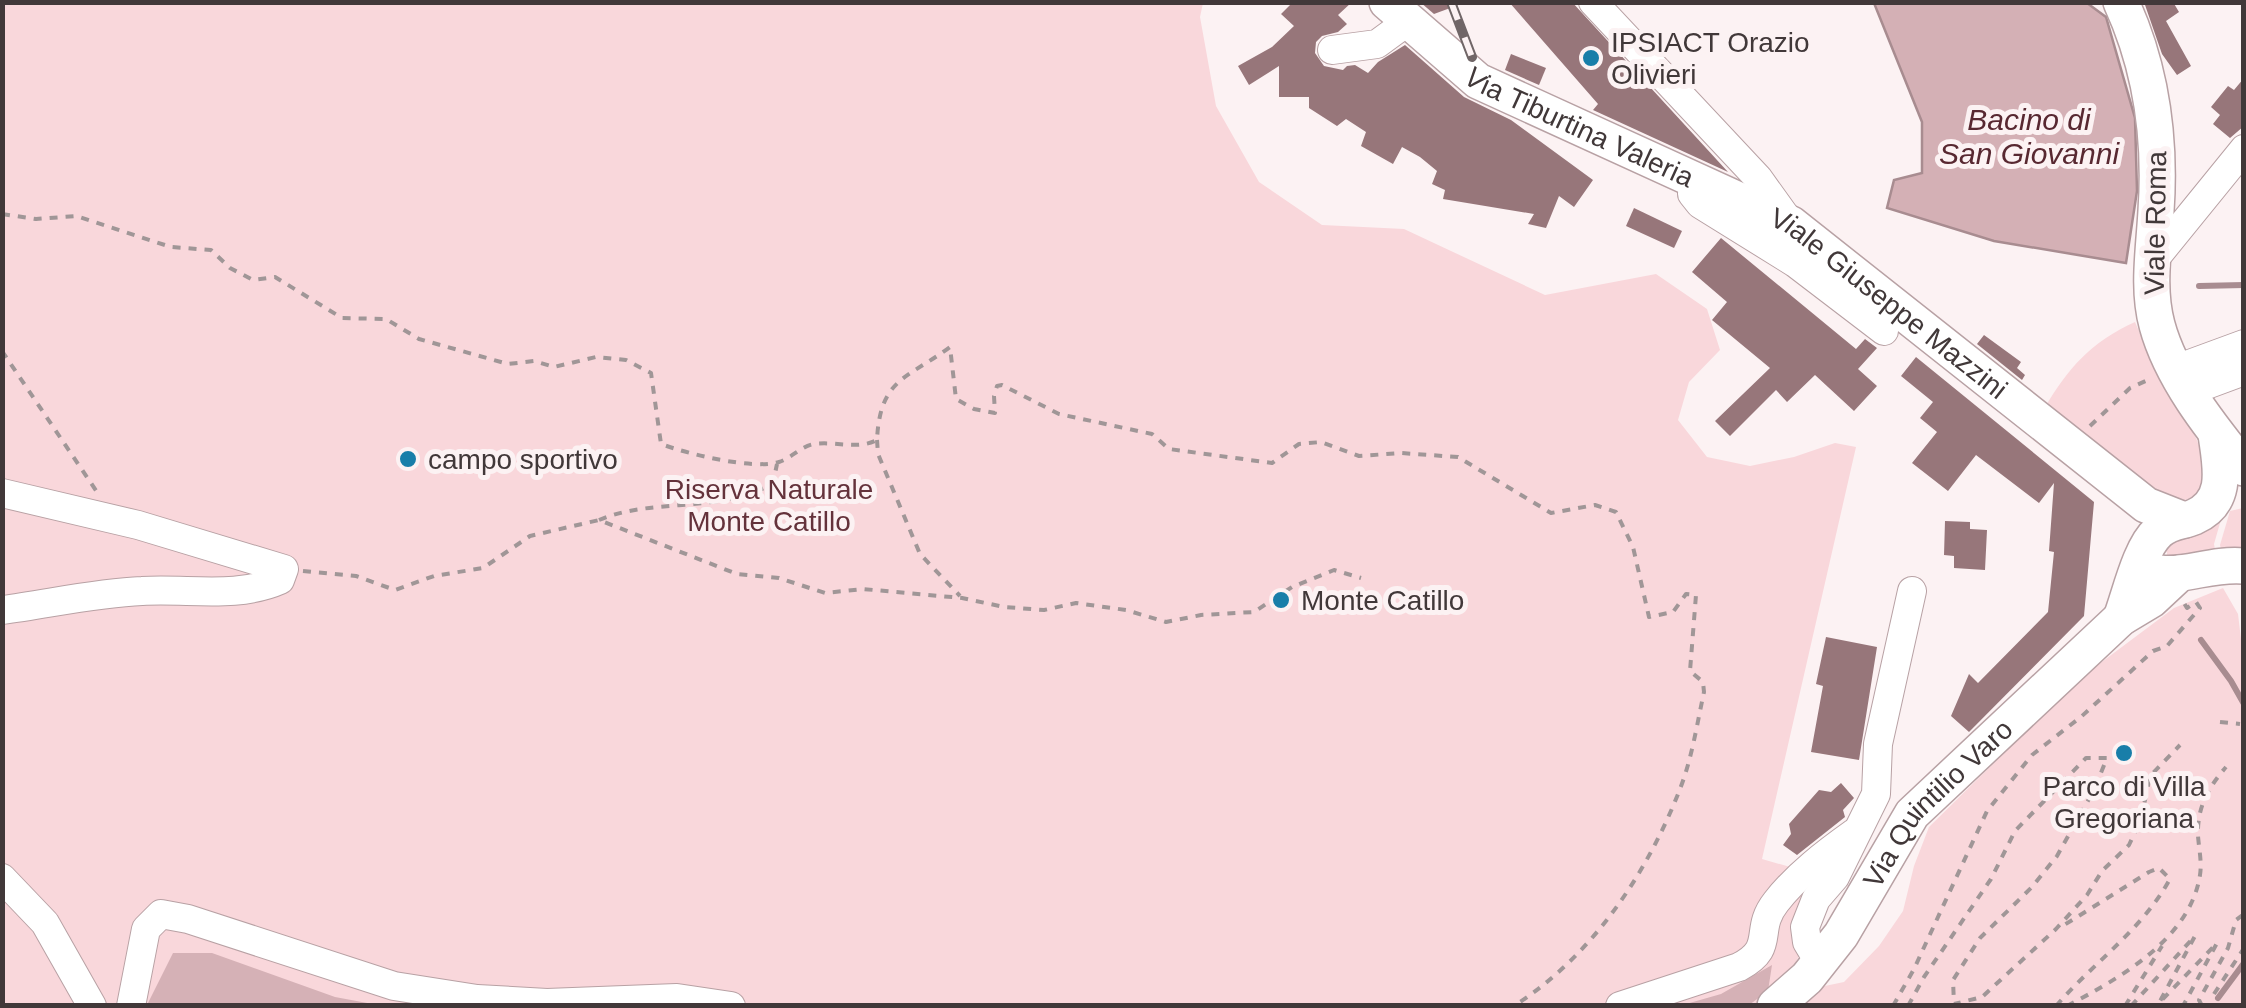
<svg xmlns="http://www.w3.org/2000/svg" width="2246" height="1008" font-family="Helvetica,sans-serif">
<rect width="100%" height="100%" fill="#fcf2f3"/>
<g fill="#f9d7db">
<polygon points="2,3 1203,3 1200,17 1216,106 1259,182 1322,225 1404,229 1545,295 1656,274 1707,309 1720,350 1689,382 1678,420 1707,457 1750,466 1794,457 1835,443 1856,447 1762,859 1839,881 1790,973 1754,1005 3,1005"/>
<path d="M2135 322C2142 338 2150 355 2158 371 2176 402 2245 495 2172 503L2044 409C2068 368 2091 342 2135 322Z"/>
<polygon points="2243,508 2243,557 2222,553 2220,545 2230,511"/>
<polygon points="2224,509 2214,544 2216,555 2168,560 2166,548"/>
<polygon points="2223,588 2238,614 2244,664 2243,1005 1805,1006 1815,988 1844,982 1879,946 1903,911 1914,866 1929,827 2079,679 2174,608"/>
</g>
<g fill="#d5b1b6">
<polygon points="173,953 212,953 335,997 378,1005 153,1005 148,1003"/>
<polygon points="1772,965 1768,991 1749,1005 1679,1006 1721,994"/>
</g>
<polygon fill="#d4b0b5" stroke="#a88c90" stroke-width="2.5" points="1874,3 2087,3 2106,17 2135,118 2137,191 2126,263 1994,241 1887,208 1894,180 1922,173 1922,122"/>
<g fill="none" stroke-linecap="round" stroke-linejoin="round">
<g stroke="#a88c90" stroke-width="6">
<polyline points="2199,286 2244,285"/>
<polyline points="2201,640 2231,681 2244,704"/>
<polyline points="2218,998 2244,963"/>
</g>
</g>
<g fill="#97767a">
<polygon points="1293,2 1352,2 1338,15 1347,24 1338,32 1322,36 1316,42 1315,53 1324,66 1343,70 1347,66 1355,65 1368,73 1378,62 1405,45 1464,97 1511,120 1593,180 1574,207 1559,196 1546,228 1528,224 1534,214 1443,199 1445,190 1432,184 1437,171 1420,157 1402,147 1393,164 1361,146 1366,132 1346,119 1337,126 1309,108 1309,97 1279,97 1279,66 1249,85 1238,66 1272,47 1294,26 1281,14"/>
<polygon points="1420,2 1461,2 1461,4 1434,14"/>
<polygon points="1509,2 1572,2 1728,172 1593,110 1598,104"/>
<polygon points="2144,2 2173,2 2179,12 2166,21 2191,66 2177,75 2162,54"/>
<polygon points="1511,54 1546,68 1539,85 1505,70"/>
<polygon points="2244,78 2244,126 2230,138 2213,124 2220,115 2211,107 2228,86 2234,90"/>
<polygon points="1634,208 1682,231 1674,248 1626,226"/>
<polygon points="1721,238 1856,349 1865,339 1877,348 1858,369 1877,386 1854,411 1815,375 1787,402 1776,390 1730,436 1715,421 1770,368 1712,320 1727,302 1692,272"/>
<polygon points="1984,335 2021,362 2017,368 2025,375 2022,380 1977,344"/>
<polygon points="1916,357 2094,502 2084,616 1969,732 1951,716 1969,674 1978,683 2048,612 2054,552 2049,551 2054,483 2039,503 1976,455 1948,491 1912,463 1937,432 1920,418 1933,402 1901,376"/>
<polygon points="1945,521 1970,522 1970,529 1987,530 1985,570 1954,568 1954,556 1944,555"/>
<polygon points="1826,637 1877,647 1859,760 1811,752 1823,686 1816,684"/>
<polygon points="1841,783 1854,798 1843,810 1845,817 1797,855 1783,845 1791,834 1789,824 1819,790 1831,792"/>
</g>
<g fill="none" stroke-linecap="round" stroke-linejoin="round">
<g stroke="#b8a1a4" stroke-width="30">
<g id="minor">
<polyline points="1593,2 1758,178 1791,224"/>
<polyline points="1332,50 1377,44 1407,22"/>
<polyline points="1693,179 1692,194 1700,204 1795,263 1884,331"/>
<polyline points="2153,261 2244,149"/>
<polyline points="2176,369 2244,344"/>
<polyline points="2190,391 2244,371"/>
<path d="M2 493 138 525 284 569 280 580C237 599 188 588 142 591 95 593 48 604 2 610"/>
<polyline points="2,878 45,923 92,1006"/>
<polyline points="1819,962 1807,942 1805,927 1816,899 1835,877 1876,794 1878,744 1912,591"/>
<polyline points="131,1006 146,929 161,914 188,919 394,986 477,999 547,1003 677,998 731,1006"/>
<path d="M1620 1006 1739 967C1777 947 1753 931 1776 902 1797 875 1826 853 1854 833"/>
</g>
</g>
<g stroke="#b8a1a4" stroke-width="38">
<g id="major">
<path id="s1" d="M1387 2 1478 81 1791 224 2146 505 2184 520"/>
<path d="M2121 2C2152 69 2161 138 2156 211 2154 249 2147 288 2157 325 2171 377 2210 426 2244 468"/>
<path d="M2160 573C2185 577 2212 563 2244 566"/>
<path d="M2121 618C2130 594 2140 548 2158 532 2168 522 2182 522 2194 517 2230 501 2220 465 2216 434"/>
<path id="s2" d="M1775 1006 1807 978 1841 935 1912 814 2121 618 2151 600 2180 573"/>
</g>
</g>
<g stroke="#a09697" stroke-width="4" stroke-dasharray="8 8" stroke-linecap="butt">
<path d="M2 214 36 219 76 216 171 247 211 250 230 268 253 280 275 277 342 318 386 319 419 339 508 364 534 361 554 367 596 357 626 360 651 373 661 444C688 454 752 470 779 462 792 458 801 446 814 444 836 441 858 450 877 440 880 378 907 379 950 347L956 399 974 409 995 413 994 396 997 386 1002 385 1059 414 1152 434 1169 449 1272 463 1299 444 1321 442 1359 456 1401 453 1458 457 1551 513 1595 505 1616 512 1633 547 1649 617 1673 612 1686 594 1696 595 1690 671 1703 682 1704 692C1697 724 1692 758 1680 789 1647 874 1592 956 1514 1006"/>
<polyline points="2,351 97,492"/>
<polyline points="2090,426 2130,388 2148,380"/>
<polyline points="877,440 878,454 920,554 960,596"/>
<path d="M599 520C653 497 722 514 773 483L777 464"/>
<polyline points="303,571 356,576 395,590 434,576 483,568 530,536 599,520 737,574 779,578 825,593 863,589 962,598 1004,607 1044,610 1076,603 1126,610 1166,622 1201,615 1254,612 1292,587 1334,570 1361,578"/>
<polyline points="2220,722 2240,724"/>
<polyline points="2214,994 2244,948"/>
<polyline points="1893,1006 1914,969 1987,811 2032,755 2082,716 2153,651 2167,646 2200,608 2196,602 2187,608 2184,603"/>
<polyline points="1908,1006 1924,977 1991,879 2015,831 2086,758 2107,758 2094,790 2057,856 2032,887 1980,938 1953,980 1954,1004 1982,997 2056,929 2087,895 2102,871 2129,845 2141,819 2150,776 2180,745"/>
<path d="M2056 1006C2094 962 2142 930 2170 879L2159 868 2149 872 2061 927"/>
<path d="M2067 1006C2120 978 2190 939 2200 875 2202 862 2199 849 2198 836 2197 807 2208 788 2226 767"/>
<polyline points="2125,1006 2162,946"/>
<polyline points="2131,1006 2195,936 2159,1003 2217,943 2183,1006"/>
<polyline points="2202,1006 2199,1000 2228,948 2236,920 2244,914"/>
</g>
<use href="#minor" stroke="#fff" stroke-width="28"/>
<use href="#major" stroke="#fff" stroke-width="35"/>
<g stroke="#706667" stroke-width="10">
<polyline id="rail" points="1451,2 1472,57"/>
</g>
<use href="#rail" stroke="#fcf2f3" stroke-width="6" stroke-dasharray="19" stroke-linecap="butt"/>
</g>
<g fill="#187ea9" stroke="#fcf2f3" stroke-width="4">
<circle cx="1591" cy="58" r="10"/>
<circle cx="408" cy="459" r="10"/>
<circle cx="1281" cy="600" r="10"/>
<circle cx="2124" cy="753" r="10"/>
</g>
<g text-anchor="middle" stroke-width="10" stroke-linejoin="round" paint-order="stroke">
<g font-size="28" fill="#413839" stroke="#fcf2f3" text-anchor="start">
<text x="1611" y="52">IPSIACT Orazio<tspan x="1611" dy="32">Olivieri</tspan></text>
<text x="428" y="469">campo sportivo</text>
<text x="1301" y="610">Monte Catillo</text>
<text x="2124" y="796" text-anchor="middle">Parco di Villa<tspan x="2124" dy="32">Gregoriana</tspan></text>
</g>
<g font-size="28" fill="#413839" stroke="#fcf2f3">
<text dy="10" stroke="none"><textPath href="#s1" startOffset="232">Via Tiburtina Valeria</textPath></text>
<text transform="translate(2155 223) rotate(-89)" y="10">Viale Roma</text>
<text dy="10" stroke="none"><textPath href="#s1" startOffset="590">Viale Giuseppe Mazzini</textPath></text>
<text dy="10" stroke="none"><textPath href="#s2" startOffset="262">Via Quintilio Varo</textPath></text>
</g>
<g font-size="28" fill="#64323b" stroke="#fcf2f3">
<text x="769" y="499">Riserva Naturale<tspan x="769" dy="32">Monte Catillo</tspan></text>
</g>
<g font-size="30" font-style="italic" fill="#582831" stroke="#fcf2f3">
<text x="2029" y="130">Bacino di<tspan x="2029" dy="34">San Giovanni</tspan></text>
</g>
</g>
<rect width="2246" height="1008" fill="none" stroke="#413839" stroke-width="10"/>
</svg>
